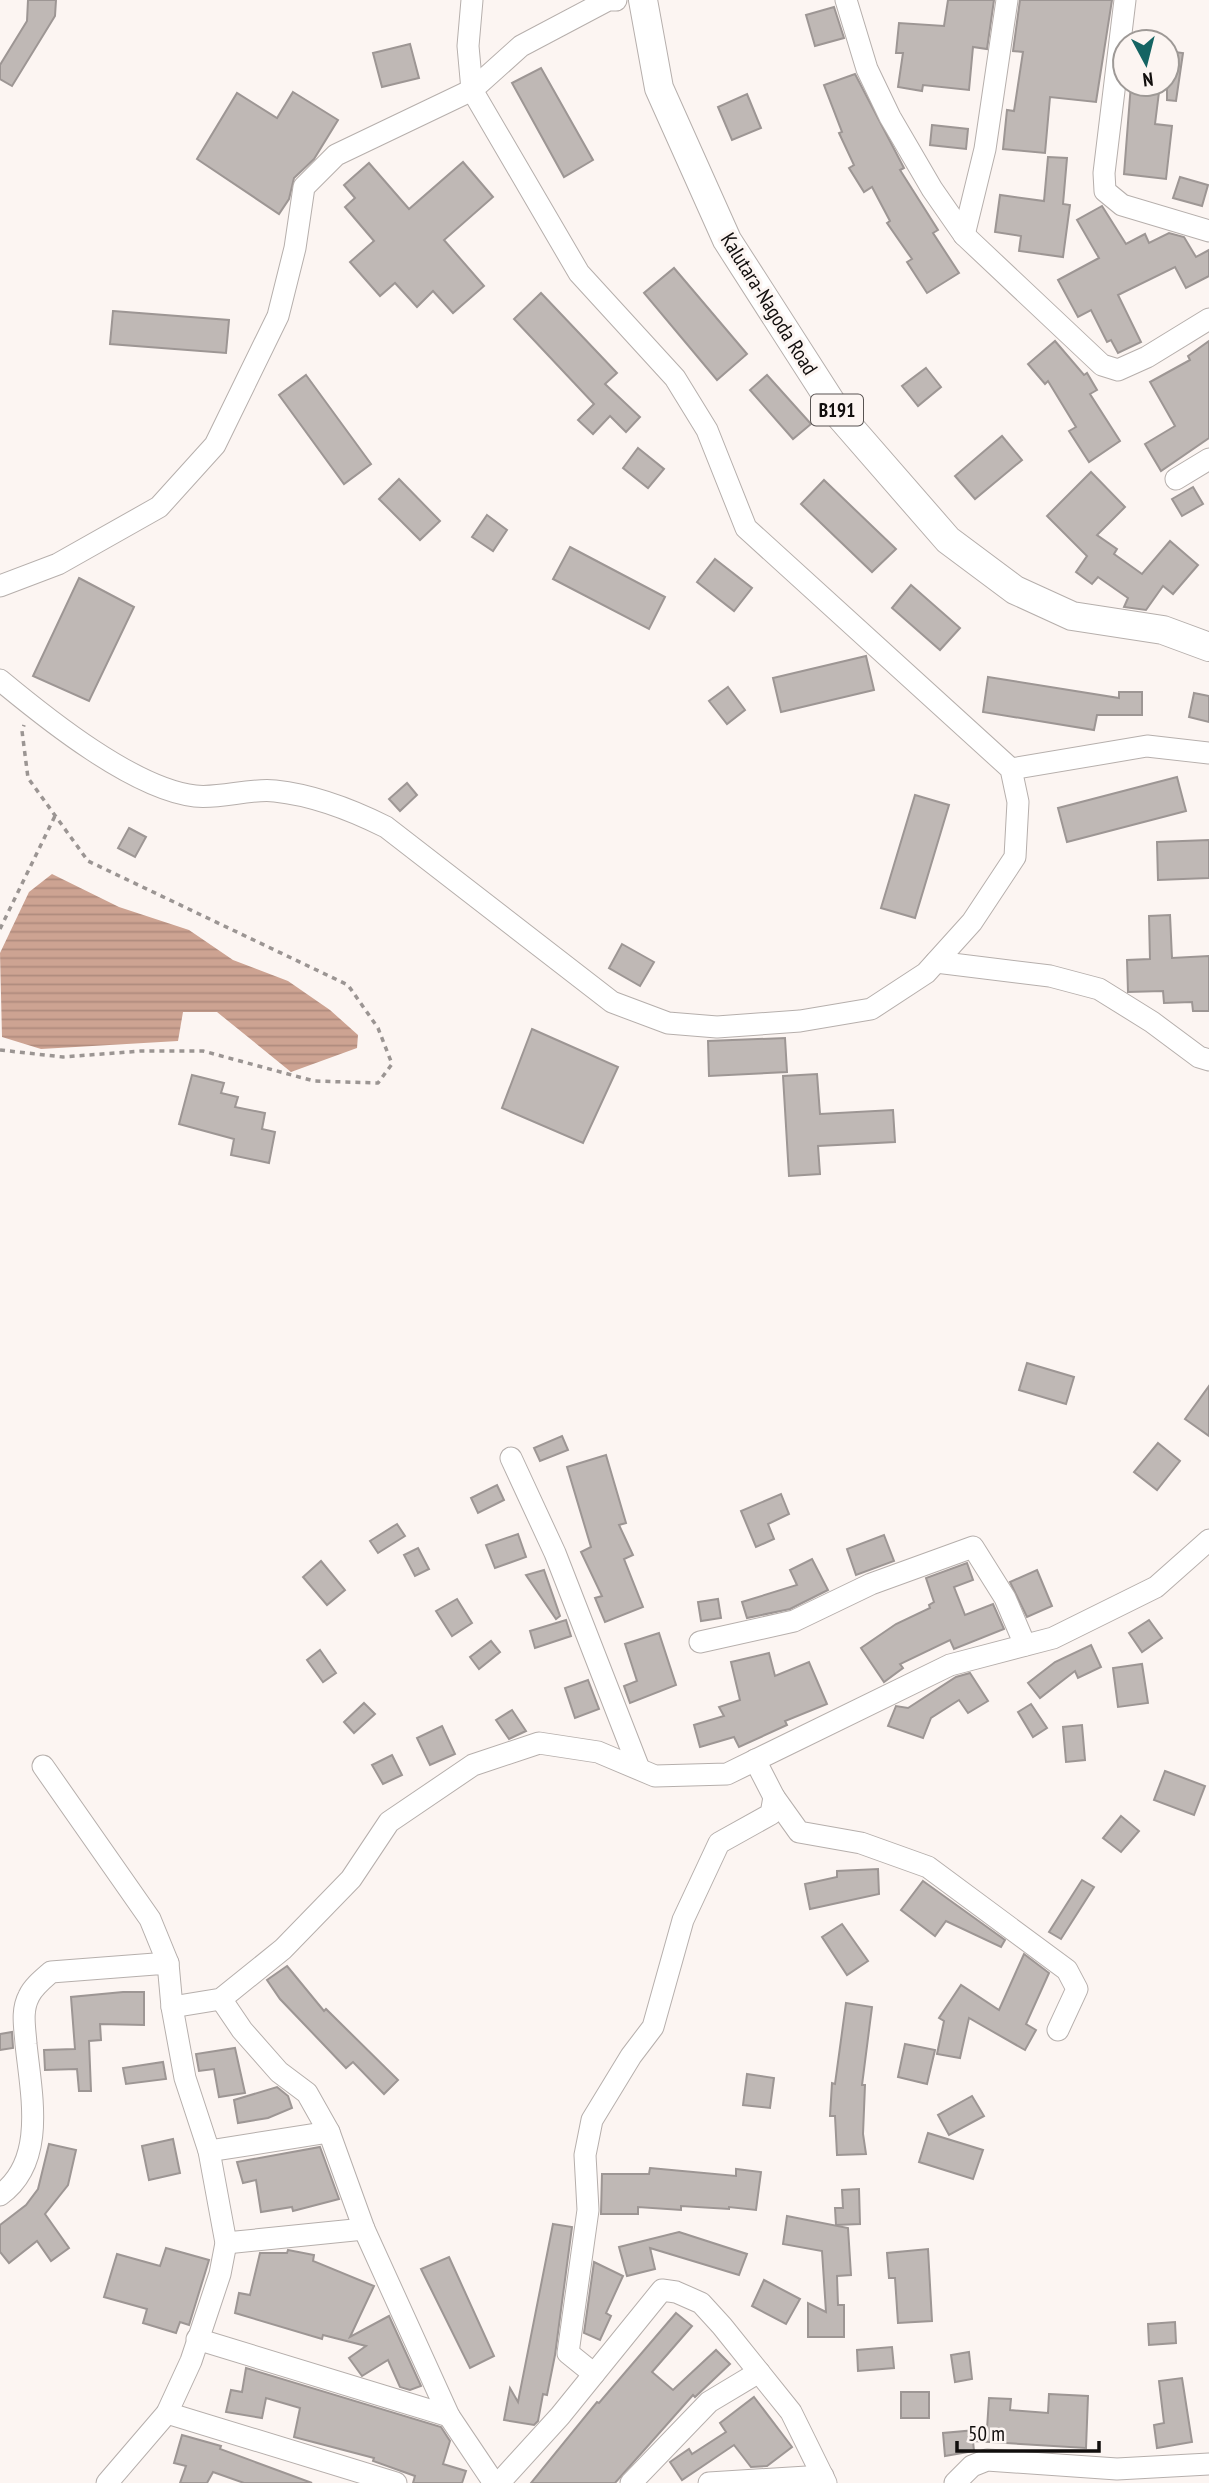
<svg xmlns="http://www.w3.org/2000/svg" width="1209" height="2483" font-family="'PT Sans Narrow',sans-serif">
<defs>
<pattern id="water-rules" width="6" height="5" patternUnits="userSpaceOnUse" patternTransform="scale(1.75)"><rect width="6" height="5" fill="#cda392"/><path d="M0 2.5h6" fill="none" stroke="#af8b7d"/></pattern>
</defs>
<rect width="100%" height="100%" fill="#fcf5f2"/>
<polygon fill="url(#water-rules)" points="52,874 119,907 189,930 233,960 288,981 330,1010 358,1035 357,1048 291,1072 217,1012 183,1012 178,1041 41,1049 2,1037 0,953 29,892"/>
<g fill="#bfb8b5" stroke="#9d9694" stroke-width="2">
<polygon points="28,0 56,0 55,16 12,86 0,79 0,65 27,21"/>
<polygon points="948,0 994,0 987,49 973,47 969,90 923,85 922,91 898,87 903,53 896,53 899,23 944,26"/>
<polygon points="1020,0 1112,0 1096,102 1050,97 1045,153 1003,149 1007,110 1014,111 1023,52 1013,51"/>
<polygon points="834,7 844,38 815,46 806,15"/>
<polygon points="410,44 419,78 382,87 373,53"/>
<polygon points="1167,51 1183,53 1176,101 1167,100"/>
<polygon points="541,68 593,160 564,177 512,83"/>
<polygon points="855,74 904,168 900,170 938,230 933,233 959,273 927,293 907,262 912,259 887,223 890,221 872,187 864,192 849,168 854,165 839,133 842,132 824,85"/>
<polygon points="1131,84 1160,84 1155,124 1172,126 1166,179 1124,174"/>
<polygon points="293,92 338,120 314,159 294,178 289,199 279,214 197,159 237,93 277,118"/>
<polygon points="747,94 761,128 732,140 718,107"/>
<polygon points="932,125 968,129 966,149 930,145"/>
<polygon points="1048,157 1067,158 1063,204 1070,205 1063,257 1019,251 1021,236 995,232 1000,195 1044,201"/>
<polygon points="463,162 493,197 444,240 484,286 453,313 433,291 417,307 395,283 380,296 350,262 374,241 345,207 355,198 344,185 369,163 409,209"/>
<polygon points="1180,177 1208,185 1202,206 1173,198"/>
<polygon points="1102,206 1126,244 1145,234 1149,243 1169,233 1184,237 1196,257 1209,250 1209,276 1186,288 1175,267 1118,295 1141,342 1118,353 1111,340 1107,342 1091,310 1078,317 1058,280 1099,258 1077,220"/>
<polygon points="674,268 747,354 717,380 644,293"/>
<polygon points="541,293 617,373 605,384 640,417 626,432 610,416 593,434 578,420 594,404 514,319"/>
<polygon points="113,311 229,320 226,353 110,344"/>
<polygon points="1055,341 1084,375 1087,373 1097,390 1090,394 1120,441 1089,462 1069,431 1076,427 1048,381 1045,384 1028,364"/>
<polygon points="1209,341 1209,438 1161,471 1145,444 1175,426 1150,382 1190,360 1188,356"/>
<polygon points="926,368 941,387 918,406 902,386"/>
<polygon points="306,375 371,464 344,484 279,395"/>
<polygon points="767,375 811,424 793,439 750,390"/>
<polygon points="1002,436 1022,460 975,499 955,476"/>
<polygon points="638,448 664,469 648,488 623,468"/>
<polygon points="1091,472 1125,507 1097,535 1117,549 1114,554 1142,574 1170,541 1198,565 1173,594 1163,586 1146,610 1124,607 1128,598 1098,577 1092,584 1076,572 1087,556 1047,516"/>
<polygon points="399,479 440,521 420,540 379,499"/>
<polygon points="824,480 896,549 872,572 801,504"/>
<polygon points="1193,487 1203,504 1182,516 1172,499"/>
<polygon points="487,515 507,530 493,551 472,537"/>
<polygon points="570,547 665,597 649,629 553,579"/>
<polygon points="715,559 752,588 734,611 697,582"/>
<polygon points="79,578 134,607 89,701 33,676"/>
<polygon points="911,585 960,628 940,650 892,608"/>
<polygon points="866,656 874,690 781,712 773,678"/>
<polygon points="988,677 1119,698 1119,692 1142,692 1142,715 1097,715 1094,730 983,712"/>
<polygon points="728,687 745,710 727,724 709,701"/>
<polygon points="1194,693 1209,696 1209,722 1189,717"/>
<polygon points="1177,777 1186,811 1067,842 1058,808"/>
<polygon points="407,783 417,795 400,811 389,799"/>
<polygon points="915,795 949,805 915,918 881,908"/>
<polygon points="129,828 146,837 135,857 118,848"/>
<polygon points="1209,840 1209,878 1158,880 1157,842"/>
<polygon points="1170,915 1172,958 1209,956 1209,1011 1193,1011 1192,1002 1164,1003 1163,991 1128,992 1127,960 1150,959 1149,916"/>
<polygon points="622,944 654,962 640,986 609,968"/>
<polygon points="532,1029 618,1067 583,1143 502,1108"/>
<polygon points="785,1038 787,1072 709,1076 708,1041"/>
<polygon points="817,1074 820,1114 893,1110 895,1142 818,1146 820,1174 789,1176 783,1076"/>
<polygon points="192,1075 224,1083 221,1093 238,1097 235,1107 265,1113 262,1129 275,1132 269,1163 231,1155 234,1139 179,1124"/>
<polygon points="1027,1363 1074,1377 1066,1404 1019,1390"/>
<polygon points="1209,1386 1209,1436 1185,1419"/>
<polygon points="562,1436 568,1450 540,1461 534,1448"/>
<polygon points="1158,1443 1180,1461 1157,1490 1134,1472"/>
<polygon points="606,1455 626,1523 619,1525 633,1555 624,1559 643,1607 605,1622 595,1598 602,1596 581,1552 591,1547 567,1467"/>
<polygon points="497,1485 504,1500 478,1513 471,1498"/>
<polygon points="781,1494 789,1514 768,1524 774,1539 756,1547 741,1511"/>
<polygon points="397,1524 405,1536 378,1553 370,1541"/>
<polygon points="518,1534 526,1557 495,1568 486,1545"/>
<polygon points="884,1535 894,1561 856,1575 847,1549"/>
<polygon points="418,1548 429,1569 415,1576 404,1555"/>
<polygon points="812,1559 828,1590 790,1609 747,1618 742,1602 797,1585 790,1570"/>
<polygon points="321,1561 345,1590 327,1605 303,1577"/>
<polygon points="967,1563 973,1580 954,1587 965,1615 993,1604 1004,1629 954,1649 950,1640 900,1664 903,1668 884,1682 861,1648 896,1624 930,1608 929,1605 934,1602 926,1578"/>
<polygon points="544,1570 560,1616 556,1619 526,1575"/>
<polygon points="1037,1570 1052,1606 1027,1617 1010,1582"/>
<polygon points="457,1599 472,1623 452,1636 436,1611"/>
<polygon points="718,1599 721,1618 701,1621 698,1602"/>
<polygon points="566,1620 571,1636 535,1648 530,1631"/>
<polygon points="1149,1620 1162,1638 1142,1652 1129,1633"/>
<polygon points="659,1633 676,1685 630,1703 624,1686 637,1681 625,1644"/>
<polygon points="491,1641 500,1652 479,1669 470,1657"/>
<polygon points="1091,1645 1101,1667 1078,1678 1075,1671 1040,1698 1028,1683 1055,1662"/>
<polygon points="320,1650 336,1673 323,1682 307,1660"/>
<polygon points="769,1653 775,1676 809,1662 827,1704 785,1721 787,1725 739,1747 734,1737 700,1747 694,1725 724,1716 719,1707 740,1700 731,1662"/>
<polygon points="1142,1664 1148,1703 1118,1707 1113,1668"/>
<polygon points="970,1673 988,1701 968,1713 959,1700 931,1718 923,1738 888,1726 896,1706 908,1708 956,1677"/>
<polygon points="588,1680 599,1709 575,1718 565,1688"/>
<polygon points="364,1703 375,1714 354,1733 344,1722"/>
<polygon points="1031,1704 1047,1728 1033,1737 1018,1712"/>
<polygon points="512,1710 526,1731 509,1739 496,1720"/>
<polygon points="1082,1725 1085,1760 1066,1762 1063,1727"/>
<polygon points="442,1726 455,1754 430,1765 417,1738"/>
<polygon points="392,1755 402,1775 383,1784 372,1765"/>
<polygon points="1165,1771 1205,1786 1194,1815 1154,1800"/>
<polygon points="1121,1816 1139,1831 1121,1852 1103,1838"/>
<polygon points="878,1869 879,1894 810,1909 805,1884 837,1877 837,1871"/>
<polygon points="1082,1880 1094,1887 1061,1939 1049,1932"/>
<polygon points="923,1881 1005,1940 1001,1947 946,1921 935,1936 901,1910"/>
<polygon points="842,1924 868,1961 847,1975 822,1937"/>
<polygon points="1024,1954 1049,1973 1026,2024 1036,2030 1025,2050 969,2018 960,2058 937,2054 944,2021 939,2018 961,1985 999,2010"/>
<polygon points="287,1966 324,2011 326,2009 398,2080 384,2094 353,2062 346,2068 280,1999 267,1980"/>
<polygon points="123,1992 144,1992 144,2025 100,2024 101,2040 89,2041 91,2091 79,2091 77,2069 45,2070 44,2050 75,2049 71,1997"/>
<polygon points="846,2003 872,2007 862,2085 865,2085 863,2134 866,2154 837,2155 835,2116 830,2116 832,2083 835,2084"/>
<polygon points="12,2032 13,2048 0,2050 0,2034"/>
<polygon points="905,2044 935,2050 927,2084 898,2077"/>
<polygon points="235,2048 245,2093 219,2097 214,2069 199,2071 196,2054"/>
<polygon points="163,2062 166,2079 126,2084 123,2068"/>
<polygon points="747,2074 774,2078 770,2108 743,2105"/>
<polygon points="277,2087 288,2096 292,2108 268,2118 238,2123 234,2100"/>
<polygon points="972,2096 984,2116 949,2135 938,2115"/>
<polygon points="928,2133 983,2150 973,2179 919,2162"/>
<polygon points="173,2139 180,2173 149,2180 142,2146"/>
<polygon points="49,2144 76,2150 68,2185 45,2214 69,2248 51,2261 37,2241 9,2263 0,2252 0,2225 26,2205 38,2189"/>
<polygon points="320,2147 339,2199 293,2211 292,2207 261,2212 256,2180 243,2183 237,2162"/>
<polygon points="650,2168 736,2176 736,2169 761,2172 756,2210 729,2207 729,2209 681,2206 681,2210 638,2207 638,2214 601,2214 602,2174 649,2174"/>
<polygon points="859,2189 860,2224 836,2225 835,2208 843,2208 842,2190"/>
<polygon points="787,2216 848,2228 851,2275 837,2276 838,2305 844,2305 844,2337 808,2337 808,2303 826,2312 822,2251 783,2244"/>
<polygon points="553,2224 572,2227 555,2355 547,2395 543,2394 538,2421 534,2425 504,2420 510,2388 518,2402"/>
<polygon points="679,2232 747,2254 739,2275 650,2248 655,2269 627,2276 619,2247"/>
<polygon points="166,2248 209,2260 189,2325 180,2322 176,2333 143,2323 147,2309 104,2297 117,2254 160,2266"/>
<polygon points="928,2249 932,2321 898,2323 895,2278 889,2278 887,2253"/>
<polygon points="288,2250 314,2255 313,2261 374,2286 350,2337 389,2316 421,2386 410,2390 400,2387 388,2360 362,2376 349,2358 366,2346 323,2335 322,2339 235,2313 239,2293 250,2295 260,2253 287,2253"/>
<polygon points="449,2257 494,2356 470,2368 421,2269"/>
<polygon points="594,2262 623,2276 606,2313 611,2316 600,2340 584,2333"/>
<polygon points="764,2280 800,2299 786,2324 752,2306"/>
<polygon points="676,2313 692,2326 652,2372 673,2390 716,2350 730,2364 695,2397 693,2395 615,2483 531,2483 597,2402 599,2403"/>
<polygon points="1175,2322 1176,2343 1149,2345 1148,2324"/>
<polygon points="892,2347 894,2368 858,2371 857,2350"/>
<polygon points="969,2352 972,2379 955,2382 951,2355"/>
<polygon points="246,2368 441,2427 450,2441 443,2464 466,2471 462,2483 413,2483 415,2476 373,2461 374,2458 294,2437 300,2408 266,2398 262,2418 226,2412 231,2390 242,2392"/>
<polygon points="1182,2378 1192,2442 1157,2448 1154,2425 1164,2423 1159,2381"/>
<rect x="901" y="2392" width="28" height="26"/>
<polygon points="1049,2394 1088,2396 1086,2448 973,2441 974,2451 945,2456 943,2433 987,2429 989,2398 1011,2399 1010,2410 1048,2413"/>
<polygon points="754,2397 792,2447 767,2466 751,2467 734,2445 682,2480 670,2462 689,2449 692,2454 726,2432 720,2423"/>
<polygon points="182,2435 221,2446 220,2449 312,2483 244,2483 213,2472 207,2483 180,2483 186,2466 174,2463"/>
</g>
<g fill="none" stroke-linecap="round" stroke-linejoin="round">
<g stroke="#b6afac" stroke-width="23">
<g id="minor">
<polyline points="846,0 867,69 890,117 932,189 964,235 1102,365 1118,370 1147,357 1209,319"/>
<polyline points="1125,0 1104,173 1105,191 1122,205 1209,231"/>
<polyline points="964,235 985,149 1007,0"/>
<polyline points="1176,479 1209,459"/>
<polyline points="0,586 58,564 159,507 215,445 278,316 295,248 304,187 336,155 472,90 521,46 608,0 616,0"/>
<path d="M0 680C47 719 134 789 195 796 221 799 249 788 275 791 313 795 352 810 386 827L612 1002 668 1023 717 1027 800 1021 871 1009 926 973 972 922 1015 857 1018 802 1011 769 746 528 707 430 675 378 579 273 472 90 468 46 472 0"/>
<polyline points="1011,769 1147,746 1209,753"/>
<polyline points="936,962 1050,976 1099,989 1152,1022 1199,1057 1209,1060"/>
<polyline points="511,1458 555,1553 638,1766"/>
<polyline points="700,1642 794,1621 871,1584 973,1547 1005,1598 1025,1645"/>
<polyline points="43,1766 150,1919 168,1963"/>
<polyline points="774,1797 799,1832 861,1843 928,1867 1067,1970 1077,1989 1058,2030"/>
<polyline points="221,1999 242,2030 279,2072 307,2093 329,2132 364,2229 449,2416 494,2483"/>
<polyline points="172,2007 221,1999 283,1949 351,1879 389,1822 473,1765 539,1743 598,1752 655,1776 727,1774 950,1665 1053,1638 1156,1587 1209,1540"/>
<polyline points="209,2151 329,2132"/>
<path d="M0 2195C47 2161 31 2094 26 2044 25 2028 21 2011 29 1996 33 1987 43 1979 51 1972L168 1963 172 2007 185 2078 209 2151 226 2243 220 2274 191 2361 167 2413 107 2483"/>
<polyline points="226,2243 364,2229"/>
<polyline points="197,2339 449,2416"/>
<polyline points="594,2374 568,2353 588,2210 585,2155 592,2120 631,2056 653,2027 683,1920 719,1843 771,1814 774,1797 755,1760"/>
<polyline points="167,2413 396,2483"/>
<polyline points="499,2483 560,2416 662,2290 676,2292 701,2303 722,2326 791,2412 826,2483"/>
<polyline points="631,2483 709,2402 759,2372"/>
<polyline points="709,2483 823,2476"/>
<polyline points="955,2483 972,2466 987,2460 1117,2469 1209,2464"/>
</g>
</g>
<g stroke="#b6afac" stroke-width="30">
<polyline id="major" points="643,0 659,88 727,240 840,416 948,540 1015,590 1072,616 1163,630 1209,647"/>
</g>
<g stroke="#9b9593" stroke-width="3.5" stroke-dasharray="5 5" stroke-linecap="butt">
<polyline points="0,929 55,816"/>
<polyline points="0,1050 63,1057 141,1051 203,1051 314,1081 378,1083 392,1064 378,1028 348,985 88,861 28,778 22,731 24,725"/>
</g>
<use href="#minor" stroke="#fff" stroke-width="21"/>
<use href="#major" stroke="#fff" stroke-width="28"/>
</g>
<g text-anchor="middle" stroke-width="6" stroke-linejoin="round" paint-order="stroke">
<rect fill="#fcf5f2" stroke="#585352" stroke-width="2" x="811" y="394.5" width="52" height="31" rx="5"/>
<g font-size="19" font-weight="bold" fill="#110e0d">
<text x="837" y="417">B191</text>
</g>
<g font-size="21" fill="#110e0d" stroke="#fcf5f2">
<text transform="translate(769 304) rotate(58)" y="7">Kalutara-Nagoda Road</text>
</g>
</g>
<g transform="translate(1146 63) rotate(173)"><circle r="33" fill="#fcf5f2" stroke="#9e9996" stroke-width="2"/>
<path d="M0-5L12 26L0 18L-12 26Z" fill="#156463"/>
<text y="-10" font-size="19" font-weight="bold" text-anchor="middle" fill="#110e0d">N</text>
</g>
<path d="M957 2441v10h142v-10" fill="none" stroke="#110e0d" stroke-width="3.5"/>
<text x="968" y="2441" font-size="21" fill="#110e0d" stroke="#fcf5f2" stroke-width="5" paint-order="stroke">50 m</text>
</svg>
